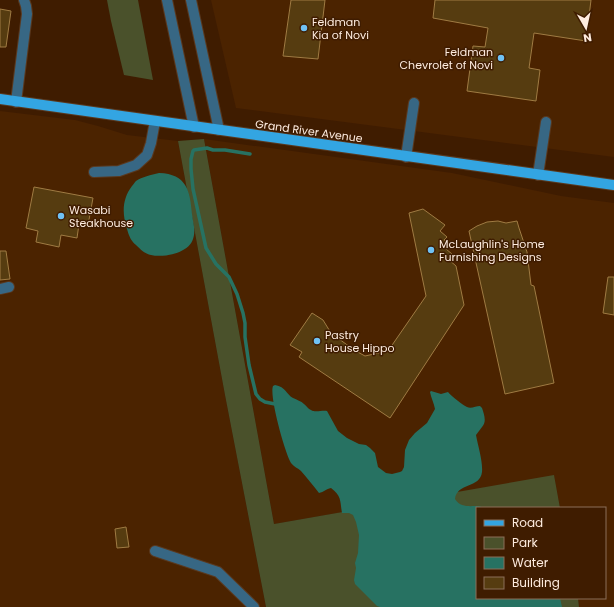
<svg xmlns="http://www.w3.org/2000/svg" width="614" height="607" font-family="Poppins,sans-serif">
<rect width="100%" height="100%" fill="#3f1c00"/>
<g fill="#4b2300">
<polygon points="211,0 614,0 614,157 236,108"/>
<polygon points="0,111 75,120 98,126 127,135 178,141 225,395 266,607 0,607"/>
<polygon points="204,139 452,173 561,196 614,203 614,607 579,607 578,598 605,598 605,508 560,508 554,476 274,524"/>
</g>
<g fill="#4a512b">
<polygon points="107,0 138,0 153,80 124,75 111,21"/>
<polygon points="204,139 274,524 554,475 560,508 477,508 477,598 578,598 579,607 266,607 225,395 178,141"/>
</g>
<g fill="#277262">
<path d="M159 173C187 174 190 191 192 214 193 223 196 230 193 239 189 253 164 258 151 255 145 254 140 249 136 245 131 241 129 236 127 229 122 214 122 199 132 186 133 185 135 182 136 181 142 177 151 175 159 173Z"/>
<path d="M275 385C286 387 286 394 293 398 297 400 301 401 304 404 307 406 308 409 311 410 315 413 322 410 327 411L338 431 347 438 359 444 366 445 370 448 375 453 378 467 386 473 392 474 400 472 402 471 404 467 405 450 409 440 415 433 427 423 435 409C434 403 431 398 430 392L431 391 441 394 448 392C451 396 463 405 467 407 471 409 476 406 480 406L482 408C484 414 487 422 482 427 480 430 478 432 476 435 478 446 483 462 482 472 480 489 457 482 455 499 463 511 475 503 484 508H477V598H560L562 607H380L377 606 355 584 354 580 356 568 355 563 358 553 359 535 356 522 353 515 349 513H342C340 502 342 496 331 488 326 489 324 492 319 493 313 485 307 478 301 471 298 468 294 467 291 463 285 453 269 396 273 386Z"/>
</g>
<g fill="none" stroke-linecap="round" stroke-linejoin="round">
<polyline stroke="#277262" stroke-width="3.5" points="250,154 225,150 213,150 207,148 194,150 193,151 191,159 191,169 193,189 206,248 216,264 229,277 237,294 243,313 245,323 245,337 249,365 256,394 260,399 265,402 275,404"/>
</g>
<g fill="#563c10" stroke="#9f7b43">
<polygon points="291,0 325,0 318,59 283,56"/>
<polygon points="435,0 591,0 586,41 534,33 529,68 540,70 536,101 467,91 473,46 485,47 488,28 433,18"/>
<polygon points="0,9 11,11 6,47 0,47"/>
<polygon points="34,187 93,198 88,225 79,224 77,238 61,235 59,247 36,242 38,231 26,228"/>
<polygon points="423,209 445,225 440,231 447,237 444,240 450,245 446,249 452,254 448,259 456,266 464,305 390,418 299,357 302,352 290,345 312,313 323,320 331,333 354,350 365,356 388,351 426,296 409,213"/>
<polygon points="498,221 506,223 517,221 519,228 527,252 531,285 534,286 554,383 505,394 469,231 477,226 487,222"/>
<polygon points="0,251 6,251 10,279 0,280"/>
<polygon points="608,277 614,277 614,315 603,313"/>
<polygon points="126,527 129,547 117,548 115,529"/>
</g>
<g fill="none" stroke-linecap="round" stroke-linejoin="round">
<g stroke="#5a391f" stroke-width="12">
<g id="minor">
<polyline points="167,0 194,127"/>
<polyline points="191,0 219,130"/>
<polyline points="16,102 27,14 26,6 24,0"/>
<polyline points="406,157 414,103"/>
<polyline points="94,172 119,171 136,165 147,155 151,143 155,121"/>
<polyline points="538,175 546,122"/>
<polyline points="0,289 9,287"/>
<polyline points="155,551 218,572 254,607"/>
</g>
</g>
<g stroke="#5a391f" stroke-width="12">
<polyline id="major" points="0,99 614,185"/>
</g>
<use href="#minor" stroke="#376784" stroke-width="10"/>
<use href="#major" stroke="#33a5e2" stroke-width="10"/>
</g>
<g fill="#6fc2f4" stroke="#3f1c00" stroke-width="1.5">
<circle cx="304" cy="28" r="4"/>
<circle cx="501" cy="58" r="4"/>
<circle cx="61" cy="216" r="4"/>
<circle cx="431" cy="250" r="4"/>
<circle cx="317" cy="341" r="4"/>
</g>
<g text-anchor="middle" stroke-width="3" stroke-linejoin="round" paint-order="stroke">
<g font-size="11" fill="#feecdf" stroke="#3f1c00" text-anchor="start">
<text x="312" y="26">Feldman<tspan x="312" dy="13">Kia of Novi</tspan></text>
<text x="493" y="56" text-anchor="end">Feldman<tspan x="493" dy="13">Chevrolet of Novi</tspan></text>
<text x="69" y="214">Wasabi<tspan x="69" dy="13">Steakhouse</tspan></text>
<text x="439" y="248">McLaughlin's Home<tspan x="439" dy="13">Furnishing Designs</tspan></text>
<text x="325" y="339">Pastry<tspan x="325" dy="13">House Hippo</tspan></text>
</g>
<g font-size="11" fill="#feecdf" stroke="#3f1c00">
<text transform="translate(309 131) rotate(8)" y="4">Grand River Avenue</text>
</g>
</g>
<rect x="476" y="507" width="130" height="92" fill="#3f1c00" stroke="#8b6f59"/>
<rect x="484" y="520" width="20" height="6" fill="#33a5e2" stroke="#8b6f59"/>
<text x="512" y="527" font-size="12" fill="#feecdf">Road</text>
<rect x="484" y="537" width="20" height="12" fill="#4a512b" stroke="#8b6f59"/>
<text x="512" y="547" font-size="12" fill="#feecdf">Park</text>
<rect x="484" y="557" width="20" height="12" fill="#277262" stroke="#8b6f59"/>
<text x="512" y="567" font-size="12" fill="#feecdf">Water</text>
<rect x="484" y="577" width="20" height="12" fill="#563c10" stroke="#8b6f59"/>
<text x="512" y="587" font-size="12" fill="#feecdf">Building</text>
<g transform="translate(586 28) rotate(171)" stroke="#3f1c00" stroke-width="3" paint-order="stroke">
<path d="M0-3L7 15L0 10L-7 15Z" fill="#feecdf"/>
<text y="-6" font-size="11" font-weight="bold" text-anchor="middle" fill="#feecdf">N</text>
</g>
</svg>
